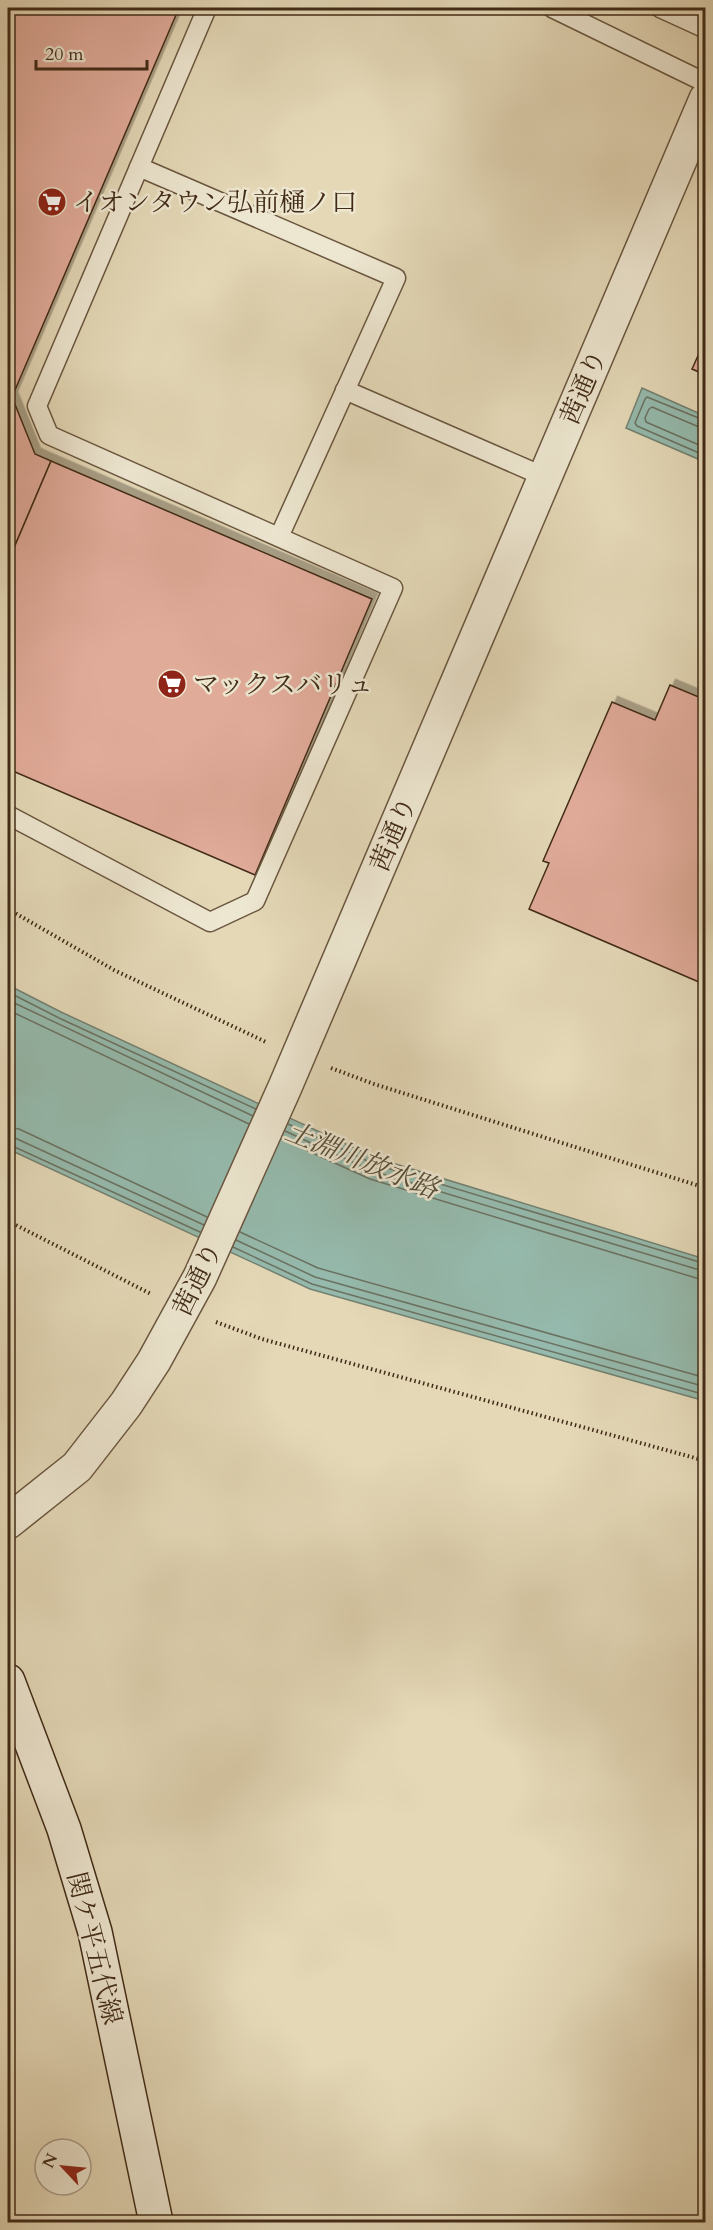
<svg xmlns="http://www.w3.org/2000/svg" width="713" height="2230" font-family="Cardo,'Noto Serif JP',serif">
<defs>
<filter id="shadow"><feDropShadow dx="5.5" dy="-5.5" stdDeviation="0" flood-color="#0004"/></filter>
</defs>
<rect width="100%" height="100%" fill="#e4d8b7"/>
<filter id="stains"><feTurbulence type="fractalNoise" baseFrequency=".00333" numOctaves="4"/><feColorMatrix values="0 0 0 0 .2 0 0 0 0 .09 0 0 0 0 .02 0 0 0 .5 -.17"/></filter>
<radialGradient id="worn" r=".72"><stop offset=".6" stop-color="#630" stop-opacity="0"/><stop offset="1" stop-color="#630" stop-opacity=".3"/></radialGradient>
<g fill="#95baad" stroke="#738171" stroke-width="1.5">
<polygon points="642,388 705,416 705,462 626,428"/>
<polygon points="8,985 61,1012 376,1158 705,1259 705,1401 310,1289 8,1149"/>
</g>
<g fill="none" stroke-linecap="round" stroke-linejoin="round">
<g stroke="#6b7262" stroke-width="1.5">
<polyline points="706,421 647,397 645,399 635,423 637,426 706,456"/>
<polyline points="706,428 699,427 652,407 649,409 645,418 646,422 706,448"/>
<polyline points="8,992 59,1018 256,1109"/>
<polyline points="8,1000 253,1116"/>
<polyline points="8,1010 249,1124"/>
<polyline points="288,1124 374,1164 706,1264"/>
<polyline points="8,1127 19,1129 207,1217"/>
<polyline points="285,1131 372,1171 706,1272"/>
<polyline points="8,1136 15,1138 204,1225"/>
<polyline points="282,1139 370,1179 706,1281"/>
<polyline points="8,1144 200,1232"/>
<polyline points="240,1232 318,1268 706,1378"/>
<polyline points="236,1240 315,1277 706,1387"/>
<polyline points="233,1247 312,1284 706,1395"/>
</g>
</g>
<g fill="#e1ab9a" stroke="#412b17" stroke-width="1.5" filter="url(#shadow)">
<polygon points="8,8 179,8 12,397 35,454 51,461 8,562"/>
<polygon points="706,338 706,375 692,369"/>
<polygon points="51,461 372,599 255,875 8,769 8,562"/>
<polygon points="670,685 706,700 706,985 529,909 549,863 543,861 612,702 655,720"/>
</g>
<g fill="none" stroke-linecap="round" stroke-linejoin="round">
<g stroke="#6a563f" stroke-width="21">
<g id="service">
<polyline points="552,8 706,83"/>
<polyline points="660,8 706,29"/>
<polyline points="139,167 396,278 279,537"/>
<polyline points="345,390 545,477"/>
<polyline points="8,815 210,922 255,901 393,588 49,435 37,406 207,8"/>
</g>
</g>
<g stroke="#6a563f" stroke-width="36">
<polyline id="tertiary" points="8,1522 77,1467 126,1404 154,1361 200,1277 285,1087 706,99"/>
</g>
<g stroke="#412b17" stroke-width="36">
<polyline id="secondary" points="8,1681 64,1829 95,1932 156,2222"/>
</g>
<g stroke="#412b17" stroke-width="4" stroke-dasharray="1.5 3" stroke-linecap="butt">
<polyline points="8,909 114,970 266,1042"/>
<polyline points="331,1068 374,1084 706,1188"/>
<polyline points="8,1221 151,1294"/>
<polyline points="216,1322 262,1339 706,1461"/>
</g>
<use href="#service" stroke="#ede6d0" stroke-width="18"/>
<use href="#tertiary" stroke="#ede6d0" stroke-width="33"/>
<use href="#secondary" stroke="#ede6d0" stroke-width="33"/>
</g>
<defs>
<g id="supermarket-disc" transform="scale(1.5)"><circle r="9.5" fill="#8f2418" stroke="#ede6d0"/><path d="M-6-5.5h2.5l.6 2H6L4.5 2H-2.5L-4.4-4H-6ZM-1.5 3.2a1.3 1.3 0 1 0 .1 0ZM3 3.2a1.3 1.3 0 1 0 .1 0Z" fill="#fff"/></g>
</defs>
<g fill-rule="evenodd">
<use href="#supermarket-disc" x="52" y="202"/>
<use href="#supermarket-disc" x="172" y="684"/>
</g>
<g text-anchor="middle" stroke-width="5" stroke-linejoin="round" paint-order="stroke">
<g font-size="26" fill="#412b17" stroke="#ede6d0" text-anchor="start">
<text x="73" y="211">イオンタウン弘前樋ノ口</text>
<text x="193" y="693">マックスバリュ</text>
</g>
<g font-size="26" fill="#412b17" stroke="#ede6d0">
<text transform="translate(583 387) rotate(-67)" y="9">茜通り</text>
<text transform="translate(393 834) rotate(-67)" y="9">茜通り</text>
<text transform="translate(197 1279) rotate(-64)" y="9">茜通り</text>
<text transform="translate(95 1948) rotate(76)" y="9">関ケ平五代線</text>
</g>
<g font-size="27" font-style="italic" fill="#564f3c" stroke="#ede6d0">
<text transform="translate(362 1160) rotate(22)" y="9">土淵川放水路</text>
</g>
</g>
<rect width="713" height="2230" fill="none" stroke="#e4d8b7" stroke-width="30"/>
<rect x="9" y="9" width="695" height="2212" fill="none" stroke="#412b17" stroke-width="3"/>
<rect x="15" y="15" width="683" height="2200" fill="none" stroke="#412b17" stroke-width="1.5"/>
<g transform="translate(63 2167) rotate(296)"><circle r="28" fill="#ede6d0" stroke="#a89b86" stroke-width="1.5"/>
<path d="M0-4.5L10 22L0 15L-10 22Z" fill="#8f2418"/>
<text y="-9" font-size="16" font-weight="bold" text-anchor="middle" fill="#412b17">N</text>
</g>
<path d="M36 60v9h111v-9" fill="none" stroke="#412b17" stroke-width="3"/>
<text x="45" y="60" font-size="18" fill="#412b17" stroke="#ede6d0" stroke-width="4.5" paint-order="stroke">20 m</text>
<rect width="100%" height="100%" filter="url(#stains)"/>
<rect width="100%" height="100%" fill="url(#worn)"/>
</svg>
